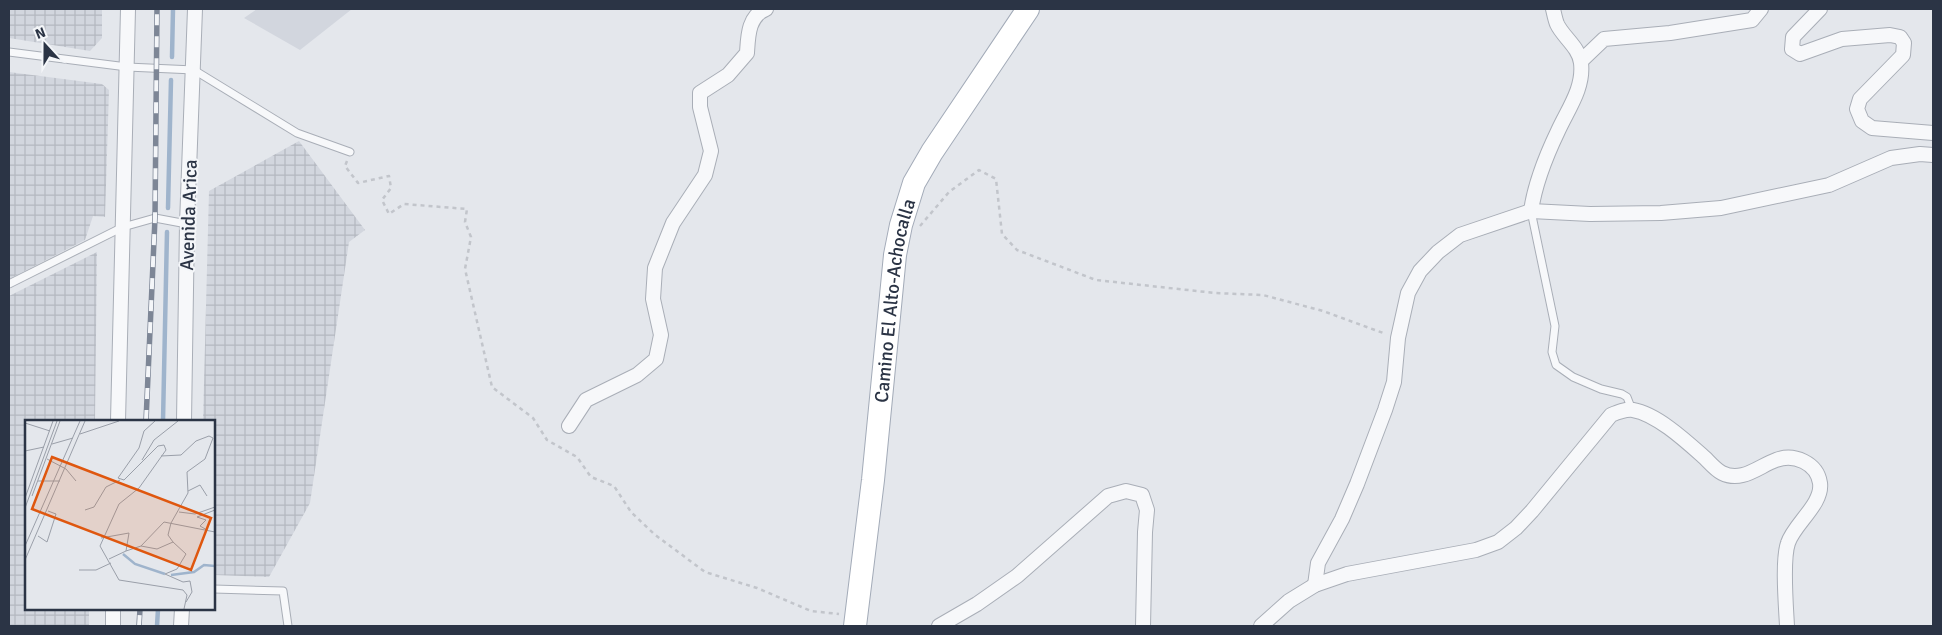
<svg xmlns="http://www.w3.org/2000/svg" width="1942" height="635" font-family="Signika,sans-serif">
<defs>
<pattern id="industrial-grid" width="8" height="8" patternUnits="userSpaceOnUse" patternTransform="scale(1.25)"><rect width="8" height="8" fill="#d2d6de"/><path d="M0 4h8M4 0v8" fill="none" stroke="#b4b8c0"/></pattern>
</defs>
<rect width="100%" height="100%" fill="#e4e7ec"/>
<polygon fill="#d2d6de" points="257,9 352,9 300,50 244,18"/>
<g fill="url(#industrial-grid)">
<polygon points="9,9 102,9 102,38 90,51 9,38"/>
<polygon points="9,72 102,84 109,90 105,217 93,216 85,240 9,279"/>
<polygon points="299,141 365,230 349,242 310,503 269,577 214,575 214,421 203,421 209,191"/>
<polygon points="97,252 95,421 26,421 26,609 89,609 89,626 9,626 9,296"/>
</g>
<g fill="none" stroke-linecap="round" stroke-linejoin="round">
<g stroke="#9fb4cc" stroke-width="4.5">
<polyline points="172,57 173,9"/>
<polyline points="168,208 171,80"/>
<polyline points="163,421 167,232"/>
<polyline points="157,626 158,609"/>
</g>
<g stroke="#a9aeb7" stroke-width="9">
<g id="service">
<polyline points="9,52 127,67 194,70 297,133 350,152"/>
<polyline points="1531,211 1555,326 1552,352 1556,365 1573,377 1601,389 1622,394 1627,397 1632,410"/>
<polyline points="9,284 123,227 155,218 187,224"/>
<polyline points="214,589 283,591 288,626"/>
</g>
</g>
<g stroke="#a9aeb7" stroke-width="16">
<g id="minor">
<polyline points="1820,9 1793,37 1792,49 1800,54 1842,39 1890,35 1900,37 1904,43 1903,55 1860,99 1857,109 1862,121 1872,128 1933,133"/>
<polyline points="1581,61 1604,39 1670,33 1752,20 1761,9"/>
<path d="M1531 211C1535 183 1546 156 1558 131 1568 109 1584 88 1581 63 1579 47 1563 37 1557 24 1555 19 1554 13 1553 9"/>
<polyline points="118,421 128,9"/>
<polyline points="184,421 187,224 195,9"/>
<path d="M569 426 586 400 637 375 656 359 661 335 653 299 655 268 673 223 705 175 711 151 700 107V93L728 75 747 53C748 37 748 16 766 9"/>
<polyline points="1315,585 1318,563 1342,519 1357,484 1385,410 1394,382 1398,338 1408,293 1420,271 1438,252 1460,235 1531,211 1590,214 1661,213 1721,208 1829,185 1891,158 1920,154 1933,155"/>
<polyline points="113,626 113,609"/>
<polyline points="181,626 182,609"/>
<polyline points="939,626 977,604 1017,576 1108,496 1126,491 1142,495 1147,510 1145,532 1143,626"/>
<path d="M1261 626 1289 601 1315 585 1347 574 1476 550 1498 542 1516 528 1532 511 1611 415C1618 412 1625 409 1633 410 1657 414 1687 442 1705 458 1710 463 1716 470 1722 473 1742 483 1759 466 1776 460 1794 453 1817 463 1820 483 1823 504 1794 524 1788 543 1782 560 1786 606 1787 626"/>
</g>
</g>
<g stroke="#a3abb8" stroke-width="24">
<g id="primary">
<path id="s1" d="M855 626 873 480 895 255 901 225 914 183 932 152 1028 9"/>
</g>
</g>
<g stroke="#c2c5cb" stroke-width="2.5" stroke-dasharray="4 4" stroke-linecap="butt">
<polyline points="347,161 345,166 358,183 389,176 391,188 382,200 389,214 404,204 467,209 465,222 471,237 465,269 492,387 533,418 547,440 577,457 591,477 614,486 631,512 654,534 705,572 757,588 811,611 839,614"/>
<polyline points="920,226 949,192 979,170 996,179 1002,234 1017,250 1096,280 1215,293 1263,295 1323,311 1386,334"/>
</g>
<use href="#service" stroke="#f7f8fa" stroke-width="7"/>
<use href="#minor" stroke="#f7f8fa" stroke-width="14"/>
<use href="#primary" stroke="#fff" stroke-width="22"/>
<g stroke="#7d8696" stroke-width="5.5">
<g id="rail">
<polyline points="146,421 155,218 157,9"/>
<polyline points="139,626 140,609"/>
</g>
</g>
<use href="#rail" stroke="#f4f6f9" stroke-width="4" stroke-dasharray="11" stroke-linecap="butt"/>
</g>
<g text-anchor="middle" stroke-width="4" stroke-linejoin="round" paint-order="stroke">
<g font-size="19" fill="#2b3445" stroke="#f4f6f9">
<text transform="translate(188 215) rotate(-88)" y="7">Avenida Arica</text>
<text dy="7" stroke="none"><textPath href="#s1" startOffset="328">Camino El Alto-Achocalla</textPath></text>
</g>
</g>
<g transform="translate(25 420)">
<rect width="190" height="190" fill="#e4e7ec"/>
<path fill="none" stroke="#9fb4cc" stroke-width="2.5" d="M98 134 110 144 140 154M146 155 169 152 179 145 190 146"/>
<path fill="none" stroke="#9a9fa9" stroke-width="1" d="M130 1 119 11 114 28 93 58 99 60 133 26 139 25 141 30 114 68 94 84 75 126 94 160 158 170 162 175 159 189M0 3 25 11M55 14 94 1M27 24 48 18M0 31 19 27M136 36 156 35 171 21 184 16 188 18 180 39 162 52 163 73 146 103 143 115 148 122M22 39 41 49 51 61M117 40 129 20 153 1M13 61H35M163 71 175 65 182 76M7 76 35 1M0 78 28 1M0 88 32 1M60 90 69 87 81 67 95 60M154 92 170 94 190 87M182 110 175 106 181 100 172 97 190 90M13 116 22 122 31 94 23 91M76 118 104 113 101 131 116 126 132 129 148 122 161 134 152 149 140 154 158 162 165 161 167 172 161 182M0 126 55 1M116 126 139 102 190 112M84 139 101 131M0 140 60 1M54 150H71L86 143"/>
<path fill="#df570f" fill-opacity="0.15" stroke="#df570f" stroke-width="2.5" d="M27 37 186 98 166 150 7 89Z"/>
<rect width="190" height="190" fill="none" stroke="#2b3445" stroke-width="2.5"/>
</g>
<rect width="1942" height="635" fill="none" stroke="#2b3445" stroke-width="20"/>
<g transform="translate(45 45) rotate(339)" stroke="#f4f6f9" stroke-width="4" paint-order="stroke">
<path d="M0-4L9 19L0 12L-9 19Z" fill="#2b3445"/>
<text y="-8" font-size="14" font-weight="bold" text-anchor="middle" fill="#2b3445">N</text>
</g>
</svg>
